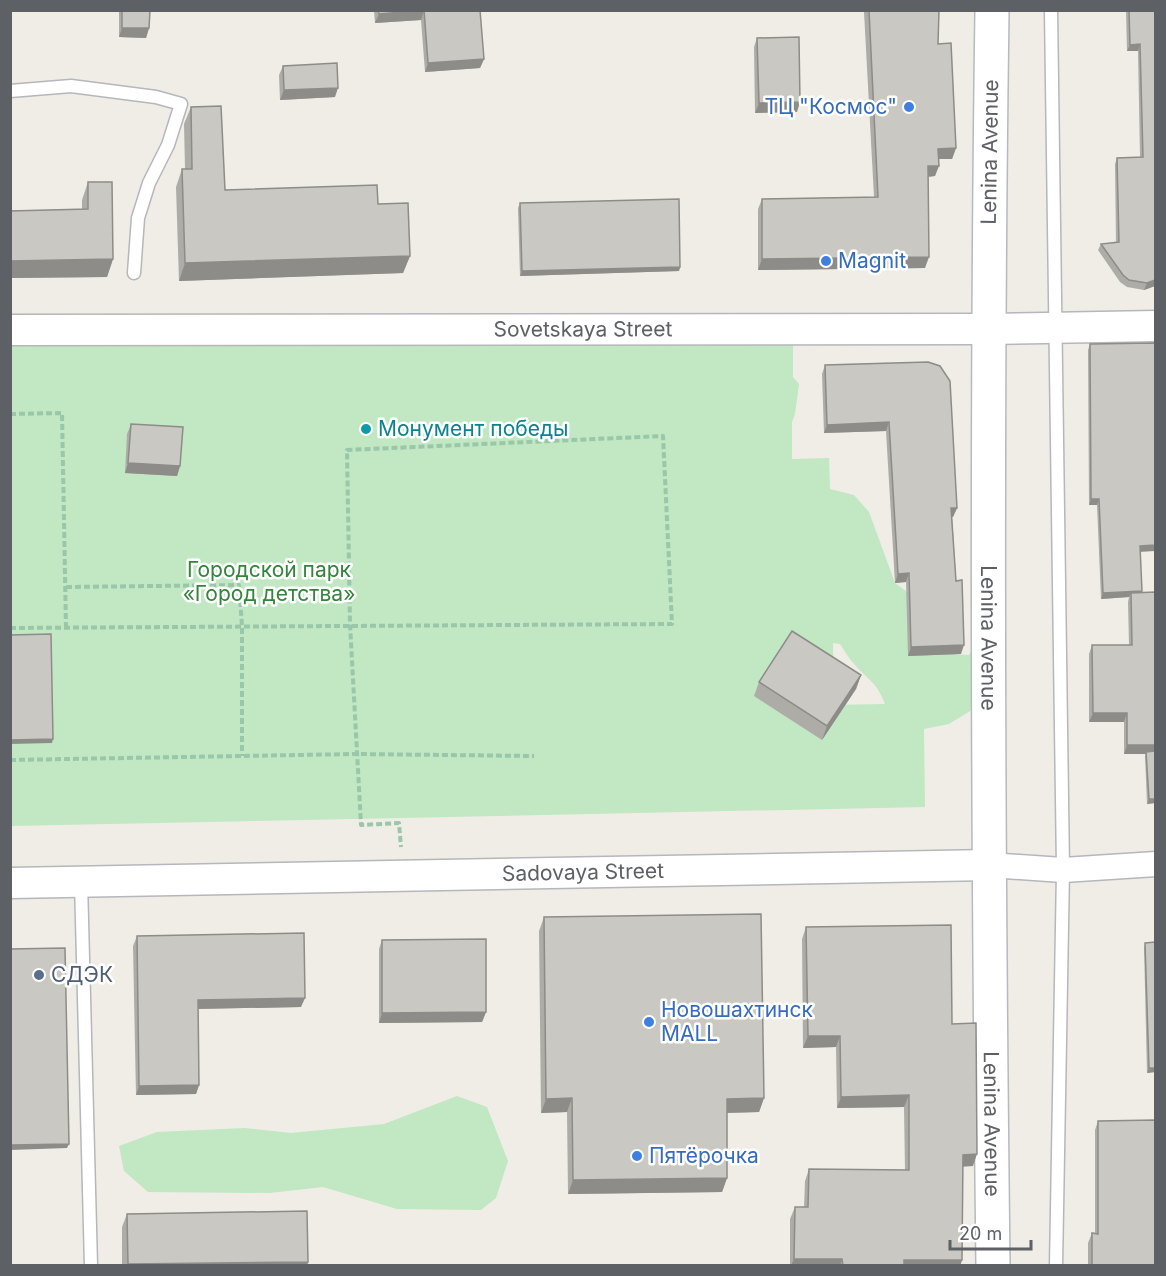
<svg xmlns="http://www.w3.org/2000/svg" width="1166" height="1276" font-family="Inter,sans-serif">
<rect width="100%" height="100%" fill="#efede5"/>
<g fill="#c1e7c3" fill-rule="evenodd">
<path d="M793 339V377L799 384 795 414 792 422V459L829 458 830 489 854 495 869 512 895 583 906 591 950 654 969 655 976 646 988 700 949 724 924 729 925 807 11 826 10 344ZM833 643 840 644C845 651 849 659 855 665 868 680 877 682 885 704L834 705Z"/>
<polygon points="457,1096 487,1107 508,1161 496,1198 481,1210 397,1209 323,1187 270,1193 148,1192 124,1171 119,1146 157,1132 245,1128 291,1133 384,1124"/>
</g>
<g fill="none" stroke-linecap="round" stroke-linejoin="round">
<g stroke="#b5b7bc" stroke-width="15">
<g id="service">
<polyline points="1051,10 1063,870 1056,1266"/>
<polyline points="10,91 71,86 156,97 181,104 168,145 149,183 138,218 134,273"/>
<polyline points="81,882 91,1266"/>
</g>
</g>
<g stroke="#b5b7bc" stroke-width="27">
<polyline id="minor" points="989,865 1063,870 1156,864"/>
</g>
<g stroke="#b5b7bc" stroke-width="33">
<g id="tertiary">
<path id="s1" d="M10 330 988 329 1156 326"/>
<path id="s2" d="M10 883 989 865"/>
</g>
</g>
<g stroke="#b6b9bf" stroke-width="36">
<g id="secondary">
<path id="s3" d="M992 10C986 429 988 847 993 1266"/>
</g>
</g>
<g stroke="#9ac7a9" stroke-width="4" stroke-dasharray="6 3" stroke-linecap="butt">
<polyline points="10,414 62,413 66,628"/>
<polyline points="66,587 239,585 242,626 242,756"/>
<polyline points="10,628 672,624 663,436 347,450 350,624 361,825 399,823 401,847"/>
<polyline points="10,760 356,754 534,756"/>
</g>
<use href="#service" stroke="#fff" stroke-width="12"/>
<use href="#minor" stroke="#fff" stroke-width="24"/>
<use href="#tertiary" stroke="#fff" stroke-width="30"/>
<use href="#secondary" stroke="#fff" stroke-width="33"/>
</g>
<g fill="#aeaca7">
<polygon points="119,10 150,10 149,28 146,38 119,37"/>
<polygon points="374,10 480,10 484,59 480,68 425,72 421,20 375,23"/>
<polygon points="784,10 939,10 938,44 956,148 952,159 939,159 935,176 928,177 925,268 758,270 758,209 762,199 874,197 864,12"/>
<polygon points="1126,10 1155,10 1155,286 1144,290 1127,287 1120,282 1098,250 1101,244 1116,243 1115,164 1117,158 1140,157 1138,51 1127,51"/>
<polygon points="757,38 797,112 755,113 754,47"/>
<polygon points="283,66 335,97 280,100 279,75"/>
<polygon points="191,107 225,190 378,204 410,256 403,273 179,281 176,187 182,169 185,169 184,124"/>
<polygon points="88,182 113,259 107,277 10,278 10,211 82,209 82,200"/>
<polygon points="520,203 680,267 679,271 520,276 518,208"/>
<polygon points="1090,344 1155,551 1140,551 1142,592 1155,746 1154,751 1155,751 1155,803 1147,804 1145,756 1146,754 1124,754 1124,722 1089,722 1089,654 1092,645 1129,645 1128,602 1129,597 1101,599 1097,505 1089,505 1088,350"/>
<polygon points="928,362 957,508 953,517 952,517 961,654 908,656 906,582 895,583 886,431 824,433 822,374 825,365"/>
<polygon points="131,424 180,466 177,476 125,473 127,434"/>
<polygon points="861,675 856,689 822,740 754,696 759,682"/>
<polygon points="544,917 764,1098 759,1112 727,1113 727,1178 722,1192 568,1194 567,1112 541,1113 539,931"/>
<polygon points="806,927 952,1024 973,1166 963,1166 962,1260 960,1266 790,1266 790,1219 795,1207 804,1207 805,1181 809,1169 905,1170 904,1107 837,1108 836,1047 803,1048 802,939"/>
<polygon points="137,936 301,1007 198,1009 199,1085 196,1094 136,1095 133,946"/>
<polygon points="382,940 486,1012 482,1022 379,1023 379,949"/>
<polygon points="1145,943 1155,1072 1147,1073 1144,947"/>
<polygon points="1098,1121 1155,1266 1088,1266 1088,1243 1092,1233 1095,1234 1095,1130"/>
<polygon points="127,1214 308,1262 307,1266 122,1266 122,1227"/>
</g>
<g fill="#8d8c88">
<polygon points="424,10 421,20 375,23 379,14"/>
<polygon points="784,10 865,10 864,12"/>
<polygon points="122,28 149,28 146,38 119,37"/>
<polygon points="1140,44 1138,51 1127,51 1130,45"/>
<polygon points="484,59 480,68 425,72 428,63"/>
<polygon points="338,88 335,97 280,100 284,90"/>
<polygon points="800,102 797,112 755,113 759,103"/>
<polygon points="956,148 952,159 935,159 938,149"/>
<polygon points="928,166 939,166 935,176 924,177"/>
<polygon points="410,256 403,273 179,281 185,263"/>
<polygon points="929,257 925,268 758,270 762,259"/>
<polygon points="113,259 107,277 10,278 10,261"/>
<polygon points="680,267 679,271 520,276 522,271"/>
<polygon points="1155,280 1155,286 1144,290 1147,283"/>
<polygon points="889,422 886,431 824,433 827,425"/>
<polygon points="128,463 180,466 177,476 125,473"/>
<polygon points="1091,499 1099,499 1097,505 1089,505"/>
<polygon points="951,508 957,508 953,517 948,517"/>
<polygon points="1155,545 1155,551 1138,552 1140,546"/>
<polygon points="909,573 906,582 895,583 898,574"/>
<polygon points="1142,591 1140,597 1131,593 1129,597 1101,599 1103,593"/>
<polygon points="964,645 961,654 908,656 911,647"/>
<polygon points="861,675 856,689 822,740 827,726"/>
<polygon points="1093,713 1127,713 1124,722 1089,722"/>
<polygon points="53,739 52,743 10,744 10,740"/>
<polygon points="1127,745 1155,745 1153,754 1146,752 1146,754 1124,754"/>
<polygon points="1149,799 1155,799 1155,803 1147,804"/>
<polygon points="305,998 301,1007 194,1009 198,1000"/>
<polygon points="486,1012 482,1022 379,1023 382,1013"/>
<polygon points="808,1036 840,1036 836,1047 803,1048"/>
<polygon points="1149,1068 1155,1068 1155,1072 1147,1073"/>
<polygon points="199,1085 196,1094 136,1095 139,1086"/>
<polygon points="909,1095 904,1107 837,1108 841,1097"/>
<polygon points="572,1098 567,1112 541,1113 546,1099"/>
<polygon points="764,1098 759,1112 722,1113 727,1099"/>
<polygon points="69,1144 67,1148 10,1150 10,1145"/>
<polygon points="977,1154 973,1166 959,1167 963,1155"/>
<polygon points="727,1178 722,1192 568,1194 573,1180"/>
<polygon points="794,1259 842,1259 840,1266 791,1266"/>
<polygon points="904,1260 962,1260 960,1266 902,1266"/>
<polygon points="308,1262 307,1266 127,1266 128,1264"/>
</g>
<g fill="#cac8c2" stroke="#8d8c88" stroke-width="1.5">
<polygon points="122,10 150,10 149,28 122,28"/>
<polygon points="378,10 424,10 379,14"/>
<polygon points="424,10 480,10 484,59 428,63"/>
<polygon points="869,10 939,10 938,44 951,43 956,148 938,149 939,166 928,166 929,257 762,259 762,199 878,197"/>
<polygon points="1129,10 1155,10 1155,280 1147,283 1129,280 1123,275 1101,244 1119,242 1117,158 1143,157 1140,44 1130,45"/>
<polygon points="799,37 800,102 759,103 757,38"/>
<polygon points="337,63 338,88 284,90 283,66"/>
<polygon points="221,106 225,190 377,185 378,204 408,203 410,256 185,263 182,169 192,169 191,107"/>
<polygon points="88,182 112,182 113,259 10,261 10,211 88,209"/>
<polygon points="679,199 680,267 522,271 520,203"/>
<polygon points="1155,343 1155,545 1140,546 1142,591 1103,593 1099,499 1091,499 1090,344"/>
<polygon points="928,362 940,366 950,381 957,508 951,508 956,581 962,580 964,645 911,647 909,573 898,574 889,422 827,425 825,365"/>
<polygon points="131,424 183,427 180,466 128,463"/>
<polygon points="1155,592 1155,745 1127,745 1127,713 1093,713 1092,645 1132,645 1131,593"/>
<polygon points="792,631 861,675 827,726 759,682"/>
<polygon points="51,634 53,739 10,740 10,635"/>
<polygon points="1155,751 1155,799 1149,799 1146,752"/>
<polygon points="761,914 764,1098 727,1099 727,1178 573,1180 572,1098 546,1099 544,917"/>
<polygon points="951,925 952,1024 976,1023 977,1154 963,1155 962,1260 904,1260 904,1266 843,1266 842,1259 794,1259 795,1207 808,1207 809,1169 909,1170 909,1095 841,1097 840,1036 808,1036 806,927"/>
<polygon points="304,933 305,998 198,1000 199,1085 139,1086 137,936"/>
<polygon points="486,939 486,1012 382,1013 382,940"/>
<polygon points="1155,942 1155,1068 1149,1068 1145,943"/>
<polygon points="65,948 69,1144 10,1145 10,949"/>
<polygon points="1155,1120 1155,1266 1092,1266 1092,1233 1098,1234 1098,1121"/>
<polygon points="307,1211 308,1262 128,1264 127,1214"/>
</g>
<g fill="#3f7fe0" stroke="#fff" stroke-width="2">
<circle cx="909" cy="107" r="6"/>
<circle cx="826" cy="261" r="6"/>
<circle cx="649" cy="1022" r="6"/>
<circle cx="637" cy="1156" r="6"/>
</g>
<circle fill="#0f9aa8" stroke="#fff" stroke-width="2" cx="366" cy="429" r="6"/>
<circle fill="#5c6f8a" stroke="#fff" stroke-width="2" cx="39" cy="975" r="6"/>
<g text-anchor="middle" stroke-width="5" stroke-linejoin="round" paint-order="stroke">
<g font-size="21" fill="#366cbe" stroke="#fff" text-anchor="start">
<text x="897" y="114" text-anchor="end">ТЦ "Космос"</text>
<text x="838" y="268">Magnit</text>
<text x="661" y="1017">Новошахтинск<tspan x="661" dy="24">MALL</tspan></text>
<text x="649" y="1163">Пятёрочка</text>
</g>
<g font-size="21" fill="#5d6065" stroke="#fff">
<text transform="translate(990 152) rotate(-89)" y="7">Lenina Avenue</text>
<text dy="7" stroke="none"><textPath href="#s1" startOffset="573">Sovetskaya Street</textPath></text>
<text dy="7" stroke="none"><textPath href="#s3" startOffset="628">Lenina Avenue</textPath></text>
<text dy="7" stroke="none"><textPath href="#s2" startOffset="573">Sadovaya Street</textPath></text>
<text dy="7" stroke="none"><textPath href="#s3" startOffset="1114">Lenina Avenue</textPath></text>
</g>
<g font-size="21" fill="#0d838f" stroke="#fff" text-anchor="start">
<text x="378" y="436">Монумент победы</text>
</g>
<g font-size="21" fill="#34843c" stroke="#fff">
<text x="269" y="577">Городской парк<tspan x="269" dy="24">«Город детства»</tspan></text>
</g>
<g font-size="21" fill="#4e5e75" stroke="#fff" text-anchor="start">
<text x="51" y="982">СДЭК</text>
</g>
</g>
<rect width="1166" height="1276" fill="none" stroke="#5d6065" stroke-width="24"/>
<path d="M950 1240v9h81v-9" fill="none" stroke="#5d6065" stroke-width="3"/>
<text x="959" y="1240" font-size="18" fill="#5d6065" stroke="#ffffff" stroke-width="4.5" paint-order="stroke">20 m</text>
</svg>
